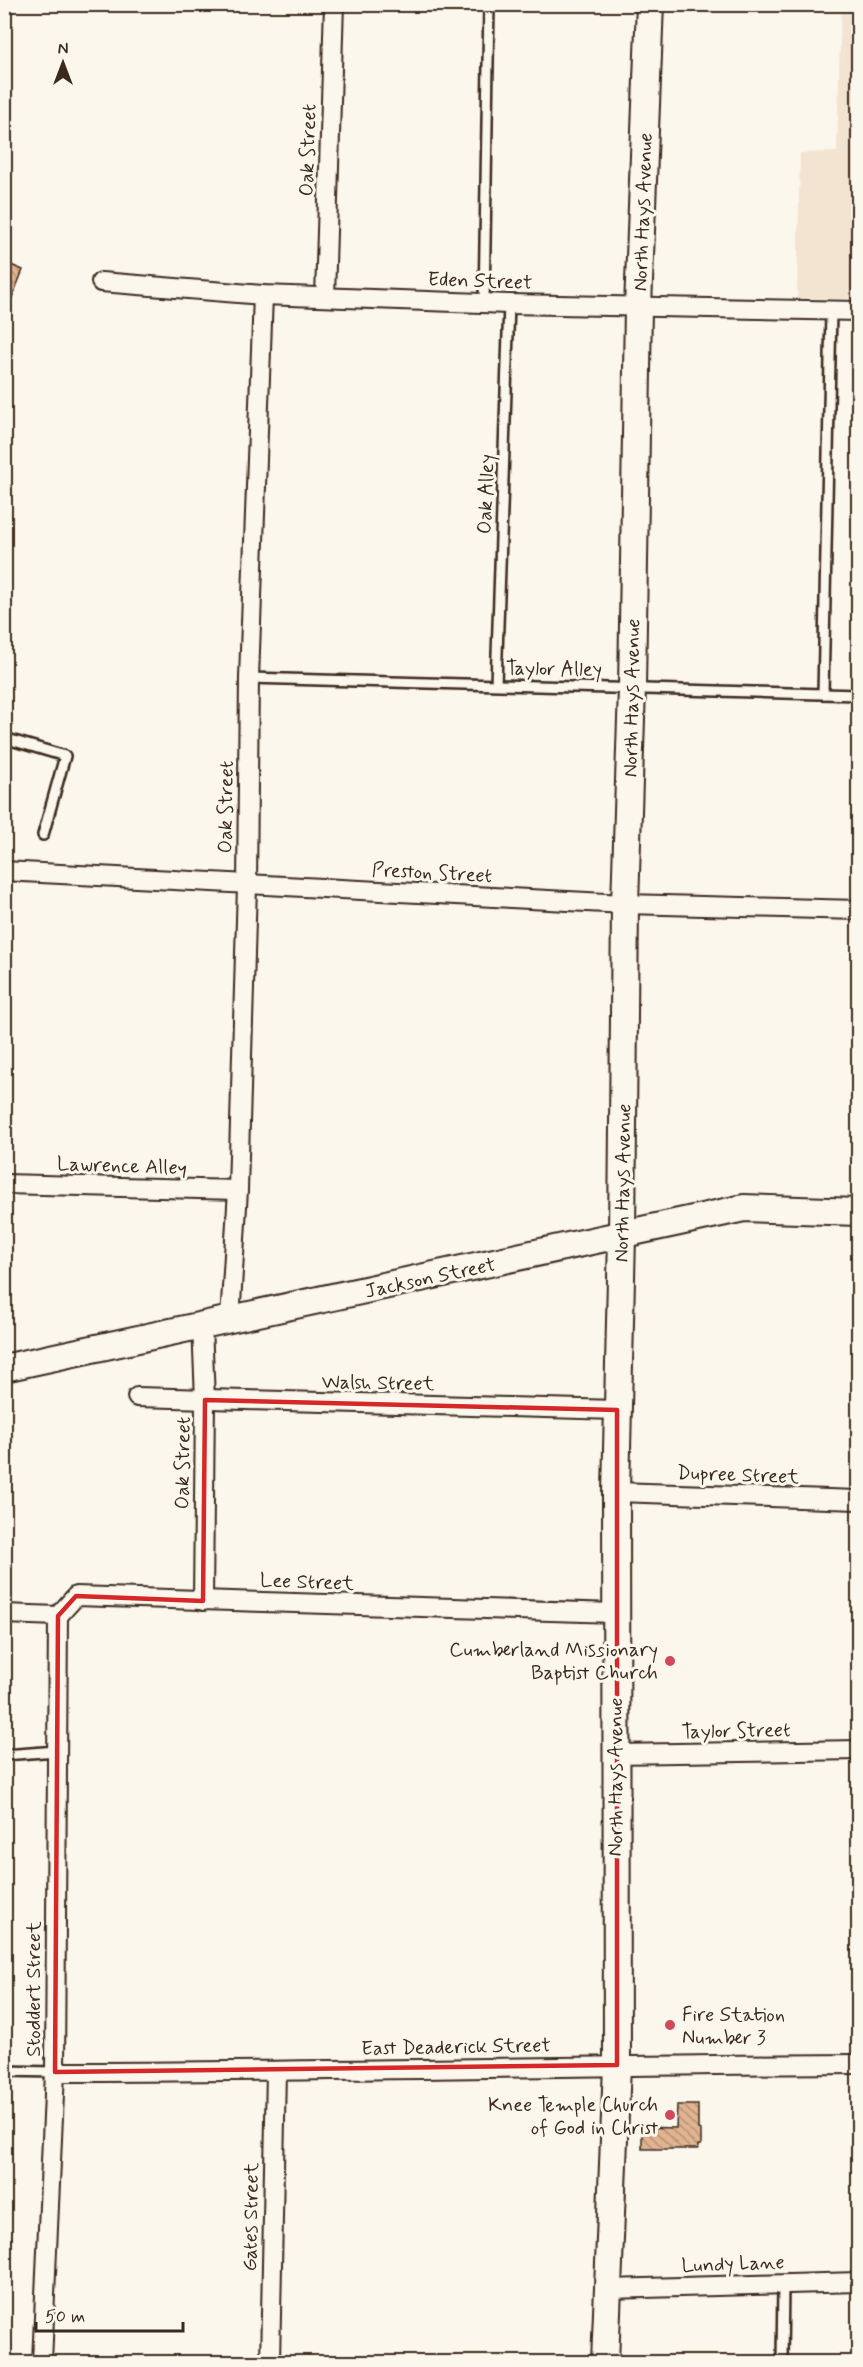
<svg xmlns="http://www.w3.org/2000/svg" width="863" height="2367" font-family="Mynerve,sans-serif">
<defs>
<pattern id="building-back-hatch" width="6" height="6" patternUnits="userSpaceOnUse" patternTransform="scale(1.5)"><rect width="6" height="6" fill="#e0b391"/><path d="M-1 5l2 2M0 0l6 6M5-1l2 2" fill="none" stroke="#b79276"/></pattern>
</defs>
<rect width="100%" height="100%" fill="#fbf7ec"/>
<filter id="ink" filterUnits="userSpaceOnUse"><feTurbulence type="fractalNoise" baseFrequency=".0167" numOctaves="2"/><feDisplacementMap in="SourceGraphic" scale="12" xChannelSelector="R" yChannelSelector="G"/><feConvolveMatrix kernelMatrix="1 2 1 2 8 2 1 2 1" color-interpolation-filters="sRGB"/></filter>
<g filter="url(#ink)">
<polygon fill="#f3e3d1" points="841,5 858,5 858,299 797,298 800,153 837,152"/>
<g fill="url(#building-back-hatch)" stroke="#3b2a1e" stroke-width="1.5">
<polygon points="4,262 23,270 5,315 4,315"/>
<polygon points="677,2105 698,2105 698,2129 701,2130 701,2145 698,2145 698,2149 642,2149 642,2127 676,2128"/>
</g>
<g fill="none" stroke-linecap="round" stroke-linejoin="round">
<g stroke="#3b2a1e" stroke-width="14">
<g id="lane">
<polyline points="484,303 489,4"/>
<polyline points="249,678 858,695"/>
<polyline points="496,684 509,304"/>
<polyline points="823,694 831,311"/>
<polyline points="4,738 65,756 43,835"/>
<polyline points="4,1755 57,1751"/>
<polyline points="4,2071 55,2072"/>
<polyline points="782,2362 783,2284"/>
</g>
</g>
<g stroke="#3b2a1e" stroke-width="22">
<g id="street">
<polyline points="101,282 263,295 509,304 858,311"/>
<polyline points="325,297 334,4"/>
<polyline points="4,871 625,904 858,910"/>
<polyline points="4,1184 238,1190"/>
<polyline points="230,1320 238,1190 247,886 249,678 263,295"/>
<polyline points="202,1325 205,1400 203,1601"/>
<polyline points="137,1397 617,1410"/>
<polyline points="616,1492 858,1500"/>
<polyline points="4,1614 58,1616 76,1596 616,1613"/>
<polyline points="615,1754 858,1750"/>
<path d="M55 2072C323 2072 591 2065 858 2064"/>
<polyline points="608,2289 858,2282"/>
<polyline points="42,2362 55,2072 58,1616"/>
<polyline points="270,2362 276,2072"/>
</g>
</g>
<g stroke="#3b2a1e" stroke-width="30">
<g id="secondary">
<polyline points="4,1368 744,1208 858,1212"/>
<polyline points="605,2362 617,2065 616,1492 622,1236 625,904 632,688 638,307 650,4"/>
</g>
</g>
<use href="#lane" stroke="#fbf7ec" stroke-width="9"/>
<use href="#street" stroke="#fbf7ec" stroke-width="18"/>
<use href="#secondary" stroke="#fbf7ec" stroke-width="26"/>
</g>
</g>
<path fill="none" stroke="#d62828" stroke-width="4.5" stroke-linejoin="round" d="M205 1400 617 1410V2065L55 2072 58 1616 76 1596 203 1601Z"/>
<g fill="#d1495b" stroke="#fbf7ec" stroke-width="2">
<circle cx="670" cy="1661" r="6"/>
<circle cx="670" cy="2025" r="6"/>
<circle cx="670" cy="2115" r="6"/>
</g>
<g text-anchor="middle" stroke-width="6" stroke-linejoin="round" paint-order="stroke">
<g font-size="20" fill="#3b2a1e" stroke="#fbf7ec">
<text transform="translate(307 150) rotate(-88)" y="7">Oak Street</text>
<text transform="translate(642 212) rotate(-88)" y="7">North Hays Avenue</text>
<text transform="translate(480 280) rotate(2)" y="7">Eden Street</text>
<text transform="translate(485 494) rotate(-88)" y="7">Oak Alley</text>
<text transform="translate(554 668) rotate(1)" y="7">Taylor Alley</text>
<text transform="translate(631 698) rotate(-89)" y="7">North Hays Avenue</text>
<text transform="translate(225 807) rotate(-89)" y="7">Oak Street</text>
<text transform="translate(432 872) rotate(3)" y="7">Preston Street</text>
<text transform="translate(122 1165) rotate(2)" y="7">Lawrence Alley</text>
<text transform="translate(622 1183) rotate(-89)" y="7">North Hays Avenue</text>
<text transform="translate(430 1277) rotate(-12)" y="7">Jackson Street</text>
<text transform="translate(378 1382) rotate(1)" y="7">Walsh Street</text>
<text transform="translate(182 1463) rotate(-89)" y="7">Oak Street</text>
<text transform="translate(738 1474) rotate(2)" y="7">Dupree Street</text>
<text transform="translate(307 1581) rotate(2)" y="7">Lee Street</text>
<text transform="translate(736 1730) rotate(-1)" y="7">Taylor Street</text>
<text transform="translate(615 1777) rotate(-90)" y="7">North Hays Avenue</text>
<text transform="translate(33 1989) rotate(-90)" y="7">Stoddert Street</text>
<text transform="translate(456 2046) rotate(-1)" y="7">East Deaderick Street</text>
<text transform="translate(250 2217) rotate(-89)" y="7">Gates Street</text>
<text transform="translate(733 2263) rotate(-2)" y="7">Lundy Lane</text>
</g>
<g font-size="20" fill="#3b2a1e" stroke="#fbf7ec" text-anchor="end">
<text x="658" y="1656">Cumberland Missionary<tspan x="658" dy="23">Baptist Church</tspan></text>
<text x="682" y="2021" text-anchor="start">Fire Station<tspan x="682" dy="23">Number 3</tspan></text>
<text x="658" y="2111">Knee Temple Church<tspan x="658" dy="23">of God in Christ</tspan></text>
</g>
</g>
<rect width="863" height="2367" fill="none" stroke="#fbf7ec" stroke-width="24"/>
<rect x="12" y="12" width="839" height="2343" fill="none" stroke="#3b2a1e" stroke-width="2" filter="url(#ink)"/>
<g transform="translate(63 63)" stroke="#fbf7ec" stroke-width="4.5" paint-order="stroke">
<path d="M0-4.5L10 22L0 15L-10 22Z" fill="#3b2a1e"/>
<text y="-9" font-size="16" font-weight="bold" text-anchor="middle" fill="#3b2a1e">N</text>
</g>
<path d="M36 2322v9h147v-9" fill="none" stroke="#3b2a1e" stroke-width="3"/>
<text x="45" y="2322" font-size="18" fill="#3b2a1e" stroke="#fbf7ec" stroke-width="4.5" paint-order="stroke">50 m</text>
</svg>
